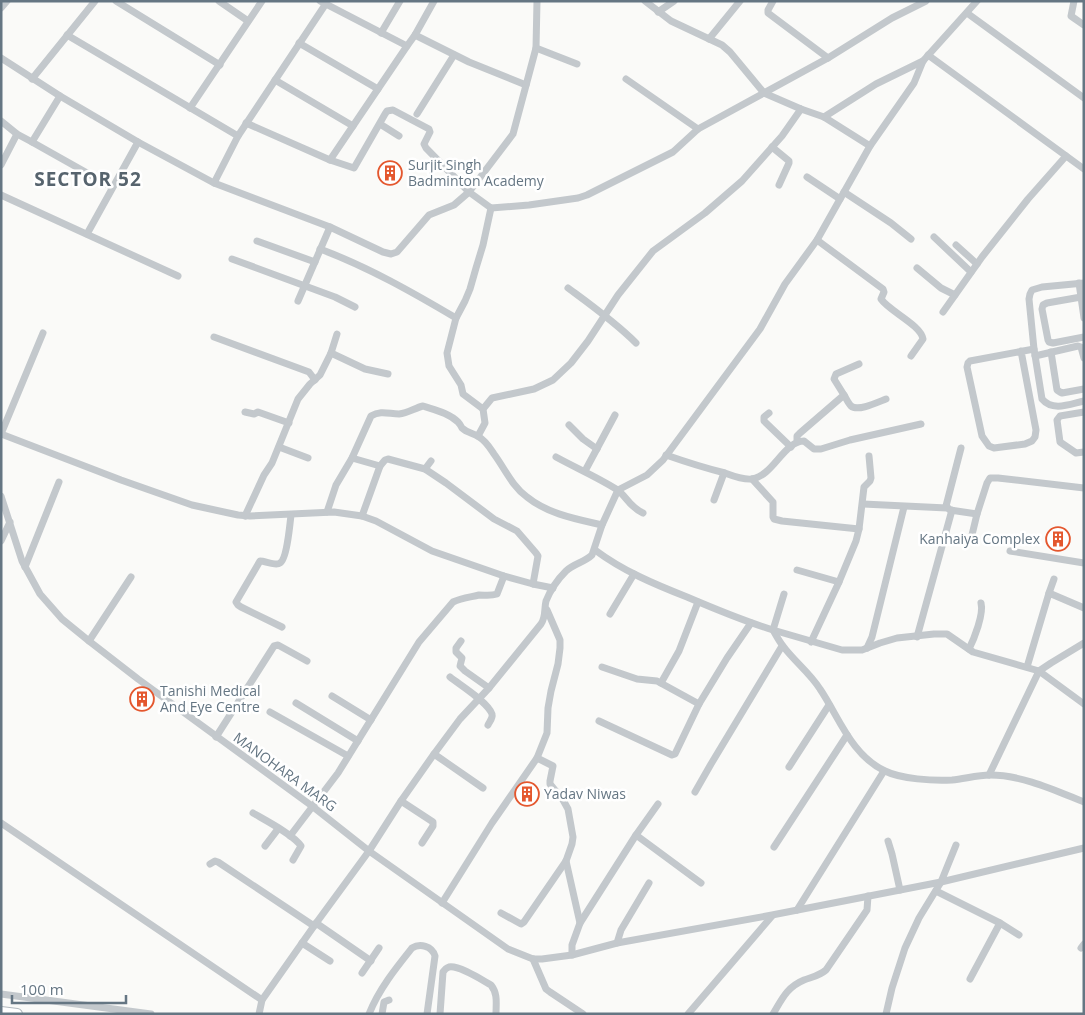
<svg xmlns="http://www.w3.org/2000/svg" width="1085" height="1015" font-family="'Open Sans',sans-serif">
<rect width="100%" height="100%" fill="#fafaf8"/>
<g fill="none" stroke-linecap="round" stroke-linejoin="round">
<g stroke="#b3babf" stroke-width="12">
<polyline id="secondary" points="1,1012 17,1014"/>
</g>
<g stroke="#c3c8cc" stroke-width="7">
<polyline points="116,1 220,65"/>
<polyline points="219,1 248,21"/>
<polyline points="320,1 407,46"/>
<polyline points="645,1 671,21 722,45 730,52 764,93 801,109 824,117 870,146"/>
<polyline points="773,1 768,10 768,13 828,58"/>
<polyline points="1074,1 1071,16 1084,25"/>
<polyline points="1,8 7,1"/>
<polyline points="658,12 674,1"/>
<polyline points="967,13 1084,98"/>
<polyline points="381,33 400,1"/>
<polyline points="67,35 238,136"/>
<polyline points="415,35 469,62 526,85"/>
<polyline points="709,39 740,1"/>
<polyline points="299,43 378,89"/>
<polyline points="536,48 577,64"/>
<polyline points="928,55 1084,169"/>
<polyline points="1,58 60,96 138,142 214,183 330,227 383,252 391,254 397,252 429,215 454,205 469,192 513,134 536,48 537,1"/>
<polyline points="32,79 95,1"/>
<polyline points="626,79 698,129"/>
<polyline points="275,80 353,126"/>
<polyline points="190,108 262,1"/>
<polyline points="417,114 454,55"/>
<polyline points="824,117 876,84 923,61"/>
<polyline points="1,121 17,134 32,142 60,96"/>
<polyline points="246,123 330,160 354,168 385,114 387,111 393,110 429,129 430,132 424,144 426,148 469,192 491,208 529,205 578,198 587,195 673,152 698,129 828,58 892,18 926,1"/>
<polyline points="380,124 399,136"/>
<polyline points="32,142 112,187"/>
<polyline points="772,147 789,161 789,163 779,185"/>
<polyline points="330,160 407,46 415,35 434,1"/>
<polyline points="1,165 17,134"/>
<polyline points="807,177 840,199"/>
<polyline points="214,183 238,136 325,5"/>
<polyline points="844,192 891,223 911,239"/>
<polyline points="1,195 178,276"/>
<polyline points="87,234 138,142"/>
<polyline points="934,237 971,272"/>
<path d="M817 240 883 289 884 292 881 299C889 311 921 325 923 339L911 356"/>
<polyline points="257,241 315,262"/>
<polyline points="956,245 977,264"/>
<path d="M320 249C368 267 412 292 456 318"/>
<polyline points="232,259 335,297 355,307"/>
<polyline points="917,268 941,288 955,295"/>
<polyline points="1079,283 1084,318"/>
<path d="M1084 283 1042 287 1032 290 1030 294 1029 299 1034 349 1042 399C1053 412 1070 404 1084 401"/>
<path d="M568 288C591 305 615 322 636 343"/>
<polyline points="1081,297 1047,303 1043,305 1042,309 1048,340 1049,342 1053,343 1084,337"/>
<polyline points="298,301 330,227"/>
<polyline points="943,312 982,257 1028,199 1066,156"/>
<polyline points="214,337 309,372 315,380"/>
<polyline points="1021,351 1036,430 1035,437 1032,441 1025,444 994,448 989,446 982,436 967,367 968,363 970,361 1034,349"/>
<polyline points="1051,352 1057,390 1060,392 1062,393 1084,389"/>
<polyline points="331,353 365,369 388,374"/>
<polyline points="1035,356 1078,346 1081,347 1084,358"/>
<path d="M844 395C846 398 848 403 851 406 858 412 878 402 886 399"/>
<polyline points="483,409 463,394 461,385 449,366 447,353 456,318 465,301 470,289 476,268 483,245 491,208"/>
<polyline points="245,412 254,414 258,412 289,423"/>
<polyline points="1084,412 1060,416 1057,420 1060,442 1076,453 1084,452"/>
<polyline points="769,413 764,417 764,421 791,447"/>
<polyline points="569,425 583,439 597,449"/>
<polyline points="1,434 121,480 192,505 238,515 250,516 334,512 362,516 376,521 432,551 504,576 533,584 553,588"/>
<polyline points="1,434 43,333"/>
<polyline points="478,436 485,423 483,409 492,398 534,389 553,380 571,363 588,341 618,295 653,251 705,213 742,181 782,136 801,109"/>
<polyline points="797,442 797,436 800,433 844,395 834,379 836,374 859,364"/>
<polyline points="279,447 308,458"/>
<polyline points="961,448 946,506 950,510 977,514"/>
<path d="M666 455C686 462 705 468 725 473 733 476 743 480 752 479 773 476 784 441 804 441L814 449H821L850 440 921 424"/>
<path d="M556 457C576 468 597 477 616 489 627 496 628 506 643 513"/>
<polyline points="352,458 380,466"/>
<polyline points="425,469 431,461"/>
<polyline points="585,471 615,415"/>
<polyline points="752,479 773,502 773,517 774,519 782,521 859,529"/>
<polyline points="1,496 22,561 40,594 62,619 89,641 138,679 312,806 369,851 508,949 533,959 542,959 572,955 617,943 772,915 941,882 1084,848"/>
<polyline points="714,500 724,473"/>
<polyline points="863,504 947,508"/>
<path d="M327 512 336 485 352 458 371 416C381 410 389 414 399 414 408 413 415 408 423 406 435 410 449 413 458 422 460 424 461 426 462 428 467 433 474 433 479 437 486 441 490 448 494 454 505 469 512 486 527 497 548 514 576 519 602 525"/>
<polyline points="245,516 264,475 272,463 298,399 310,384 320,375 331,353 337,334"/>
<polyline points="362,516 380,466 385,460 388,459 425,469 446,483 494,519 517,531 536,553 538,556 533,584"/>
<polyline points="971,539 977,514 987,483 990,478 998,478 1084,488"/>
<polyline points="1,541 10,522"/>
<path d="M595 550C623 571 654 584 687 597 715 609 744 621 773 630 776 635 779 641 783 646 794 661 810 673 820 689 839 717 851 755 885 771 901 779 933 781 952 780 964 779 977 775 990 775 1022 775 1054 790 1084 802"/>
<polyline points="1010,551 1084,563"/>
<polyline points="25,567 59,482"/>
<polyline points="797,570 839,582"/>
<polyline points="1049,593 1054,579"/>
<polyline points="784,594 773,630 842,650 862,650 880,643 897,638 934,634 947,634 973,652 1039,671 1084,704"/>
<polyline points="610,614 634,574"/>
<path d="M282 627 241 607 238 605 236 602 260 561C265 561 276 566 280 563 287 559 290 523 291 515"/>
<polyline points="917,637 952,510"/>
<polyline points="89,641 131,577"/>
<polyline points="461,641 456,648 456,652 462,658 460,666 465,671 489,688"/>
<polyline points="811,642 839,582 856,541 859,529 864,487 870,481 871,478 869,456"/>
<polyline points="867,648 872,637 904,507"/>
<path d="M969 649C974 639 984 614 981 603"/>
<polyline points="602,667 637,679 657,681 699,704"/>
<polyline points="1027,667 1049,593 1084,608"/>
<path d="M450 677C460 685 488 702 492 714 493 718 490 721 488 725"/>
<polyline points="661,683 679,651 698,602"/>
<polyline points="332,696 371,720"/>
<polyline points="296,703 358,741"/>
<polyline points="270,712 348,756"/>
<polyline points="599,721 672,755 675,754 699,704 727,658 751,623"/>
<polyline points="216,737 274,646 278,645 307,661"/>
<polyline points="434,754 483,788"/>
<polyline points="789,767 829,705"/>
<polyline points="989,775 1039,671 1051,663 1084,643"/>
<polyline points="695,792 711,764 782,646"/>
<polyline points="401,801 433,822 433,826 422,843"/>
<path d="M253 813C265 820 294 835 301 846L293 860"/>
<polyline points="1,823 262,1000"/>
<polyline points="636,835 701,883"/>
<path d="M290 836 338 773 419 642 453 602C461 598 471 597 479 595 486 595 491 596 497 594L504 576"/>
<polyline points="888,841 892,854 900,890"/>
<polyline points="265,846 278,829"/>
<polyline points="774,847 847,735"/>
<polyline points="566,861 580,923 572,945 572,955"/>
<polyline points="210,864 215,861 218,862 314,926"/>
<polyline points="936,891 1000,923 1019,935"/>
<polyline points="442,903 492,823 537,758"/>
<polyline points="797,910 884,771"/>
<polyline points="501,913 521,924 524,922 566,861 572,844 573,837 568,809 563,800 550,784 550,781 553,766 537,758 547,733 548,708 551,691 558,664 560,648 560,640 547,610"/>
<polyline points="316,923 371,961"/>
<polyline points="580,923 636,835 658,804"/>
<polyline points="302,943 330,961"/>
<polyline points="617,943 621,930 649,883"/>
<polyline points="1081,948 1084,944"/>
<polyline points="533,959 546,989 550,992 583,1014"/>
<polyline points="362,973 379,948"/>
<polyline points="970,979 1000,923"/>
<polyline points="1,994 151,1014"/>
<path d="M259 1014 262 1000 314 926 369 851 401 801 434 754 460 719 489 688 541 624C546 617 544 609 546 601 550 591 558 579 566 571 573 564 585 562 592 555L602 525 618 490 647 475 663 460 760 329 785 284 817 240 870 146 914 83 923 61 977 1"/>
<path d="M369 1014C379 989 396 968 412 948 420 943 432 946 435 956L427 1014"/>
<polyline points="382,1014 384,1002 389,1000"/>
<path d="M440 1014 443 972C445 969 446 968 449 967 459 965 482 980 491 985 498 994 496 1003 496 1014"/>
<polyline points="688,1014 772,916"/>
<path d="M773 1014C782 999 787 987 804 980 812 977 819 976 826 970L867 910 868 896"/>
<polyline points="886,1014 892,988 905,948 919,918 941,882 956,845"/>
</g>
<use href="#secondary" stroke="#fff" stroke-width="10"/>
</g>
<defs>
<g id="building-ring" transform="scale(1.25)"><circle r="9.5" fill="#fff" stroke="#e4572e" stroke-width="1.5"/><path d="M-4-6H4V6H1V3H-1V6H-4ZM-2.5-4.3h1.7v1.8h-1.7ZM.8-4.3h1.7v1.8H.8ZM-2.5-1h1.7V.8h-1.7ZM.8-1h1.7V.8H.8Z" fill="#e4572e"/></g>
</defs>
<g fill-rule="evenodd">
<use href="#building-ring" x="390" y="173"/>
<use href="#building-ring" x="1058" y="539"/>
<use href="#building-ring" x="142" y="699"/>
<use href="#building-ring" x="527" y="794"/>
</g>
<g text-anchor="middle" stroke-width="5" stroke-linejoin="round" paint-order="stroke">
<g font-size="14" fill="#657683" stroke="#fff" text-anchor="start">
<text x="408" y="170">Surjit Singh<tspan x="408" dy="16">Badminton Academy</tspan></text>
<text x="1040" y="544" text-anchor="end">Kanhaiya Complex</text>
<text x="160" y="696">Tanishi Medical<tspan x="160" dy="16">And Eye Centre</tspan></text>
<text x="544" y="799">Yadav Niwas</text>
</g>
<g font-size="14" fill="#657683" stroke="#fff">
<text transform="translate(285 772) rotate(36)" y="5">MANOHARA MARG</text>
</g>
<g font-size="19" font-weight="bold" letter-spacing="1" fill="#57646e" stroke="#fff">
<text x="88" y="186">SECTOR 52</text>
</g>
</g>
<rect width="1085" height="1015" fill="none" stroke="#657683" stroke-width="5"/>
<path d="M12 995v8h114v-8" fill="none" stroke="#657683" stroke-width="2.5"/>
<text x="20" y="995" font-size="15" fill="#657683" stroke="#ffffff" stroke-width="4" paint-order="stroke">100 m</text>
</svg>
